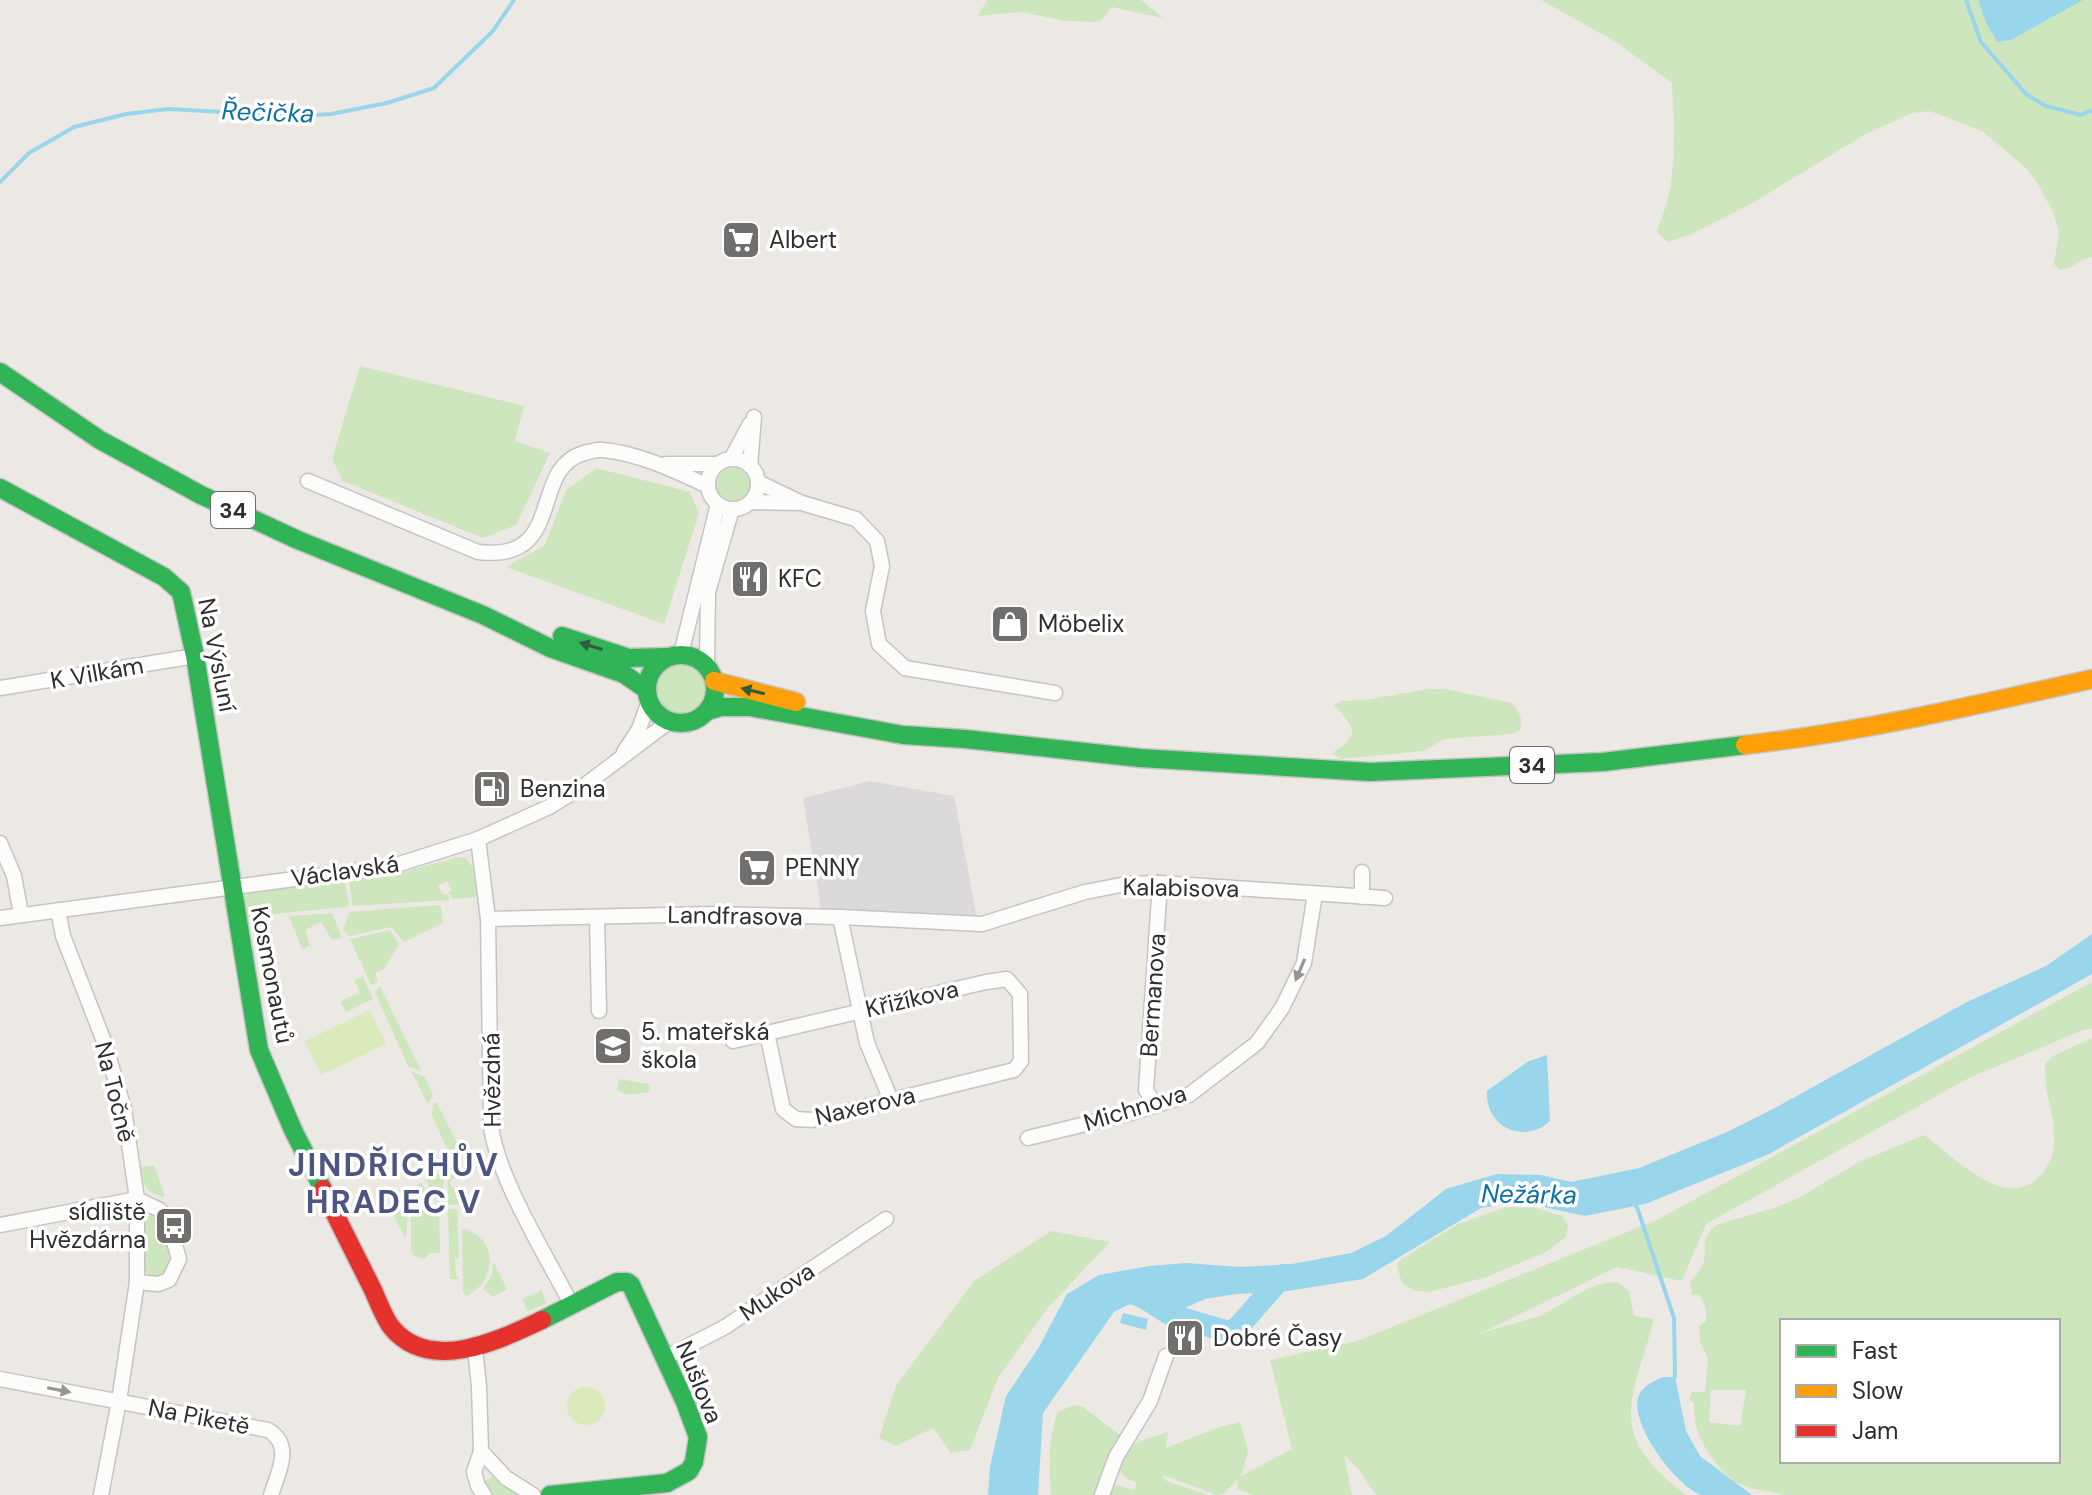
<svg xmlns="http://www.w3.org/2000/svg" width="2092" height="1495" font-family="'DM Sans',sans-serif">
<rect width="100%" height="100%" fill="#ece8e4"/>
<polygon fill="#dcd9db" points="870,781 954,796 977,918 821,909 803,798"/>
<g fill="#cee6be" fill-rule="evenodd">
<polygon points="987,0 1141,0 1163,18 1112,7 1101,20 1094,22 1066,21 1021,12 978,16"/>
<path d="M1541 0H1978L1986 23 1997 42 2011 40 2083 0H2092V257C2078 259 2075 269 2059 270L2054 264 2059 233 2053 212 2038 184 2026 168 1982 131 1930 111 1912 113 1864 135 1749 205 1692 234 1668 242 1656 231C1679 187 1674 131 1672 83L1616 42Z"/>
<polygon points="360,366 524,406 515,441 550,453 516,525 483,538 343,481 332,459"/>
<circle cx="733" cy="485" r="17"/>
<polygon points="596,468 690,492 699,513 664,624 506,567 545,545 566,490"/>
<circle cx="681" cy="689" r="26"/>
<path d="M1428 689H1445L1511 703C1520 712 1523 718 1520 730L1512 734 1444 739 1424 751 1341 759 1332 753C1362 735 1355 728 1334 705L1341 701 1365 700Z"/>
<path d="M458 857 465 858C475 867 482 885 475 897L453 899 448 893 452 890 447 881 438 886 443 895 447 894 450 900 353 906 349 881 353 879 403 872Z"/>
<polygon points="342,880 345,881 349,905 346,907 242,917 243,898 247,894"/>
<polygon points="437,905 441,907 443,923 404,942 391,927 349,936 343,929 350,912"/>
<polygon points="332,913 342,938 332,940 321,922 305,930 310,945 304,949 301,947 289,916"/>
<polygon points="390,930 399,944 384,969 375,973 378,982 371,985 350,939"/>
<polygon points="363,977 373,999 346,1012 340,1002 360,992 354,980"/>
<path d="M2092 982V1029L2083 1030 1969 1078 1706 1224 1682 1281 1617 1267 1481 1333 1540 1316 1589 1288 1604 1283 1617 1282 1629 1291 1634 1316 1654 1319C1632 1403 1604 1432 1686 1495H1376L1359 1470 1344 1454 1352 1495H1254L1237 1489 1238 1479 1223 1494 1217 1495 1163 1475 1164 1480 1208 1495H1107L1116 1485 1135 1490 1136 1482 1126 1478 1116 1467C1128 1441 1142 1441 1168 1432L1166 1448 1220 1427 1240 1422 1248 1451 1241 1476 1292 1449 1270 1360 1357 1341 1657 1220Z"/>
<polygon points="380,986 421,1071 408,1066 375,992"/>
<path d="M2092 1038V1495H1784C1770 1491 1753 1490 1740 1484 1722 1476 1702 1447 1697 1429 1694 1421 1695 1412 1694 1403L1689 1400 1692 1392H1705L1708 1358 1700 1342 1699 1326 1706 1321C1707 1310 1705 1303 1699 1295H1692L1690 1282C1694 1277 1701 1270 1703 1264 1709 1247 1697 1243 1716 1225L1777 1207 1802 1196 1859 1162 1924 1135C1954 1156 2004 1213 2040 1176 2050 1165 2055 1152 2054 1137 2054 1112 2043 1089 2045 1064L2053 1056ZM1782 1321H2058V1461H1782ZM1711 1390H1746L1740 1426 1709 1422Z"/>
<polygon points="411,1071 425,1077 433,1095 428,1104"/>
<polygon points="619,1079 649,1084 650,1092 628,1095 617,1090"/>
<polygon points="433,1103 437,1103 458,1145 456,1150 447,1149 432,1115"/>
<polygon points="447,1154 457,1154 457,1177 452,1179 450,1184 457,1192 458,1204 448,1205"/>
<polygon points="154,1165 165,1196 163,1197 150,1192 144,1184 141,1167"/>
<polygon points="444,1171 443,1199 438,1203 426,1180"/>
<polygon points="422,1183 430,1203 405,1204 401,1192"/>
<polygon points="1507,1207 1535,1208 1562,1216 1568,1225 1566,1237 1546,1252 1487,1277 1429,1292 1415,1291 1402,1283 1397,1266 1400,1260 1458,1224"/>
<polygon points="448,1209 457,1209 459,1258 455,1259 456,1275 459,1279 450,1279"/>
<polygon points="394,1210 408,1212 406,1239 393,1214"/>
<polygon points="414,1211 439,1211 440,1253 430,1253 425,1259 414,1256 411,1251 411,1216"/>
<path d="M154 1214 158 1217C164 1236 181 1264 158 1276L149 1275 143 1269 144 1218Z"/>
<path d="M465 1229C499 1240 497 1281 466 1296L463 1293 462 1230Z"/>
<polygon points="1051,1231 1110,1242 1047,1309 998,1378 970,1450 951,1453 933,1428 896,1446 879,1438 896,1386 974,1281"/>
<polygon points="493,1261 507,1289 493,1297 483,1289 492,1275"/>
<polygon points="542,1290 546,1304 528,1311 522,1299"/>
<path d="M1074 1405 1083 1407 1121 1436 1098 1495H1051C1050 1467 1047 1439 1058 1412Z"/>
<polygon points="495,1475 517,1493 518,1495 493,1495 481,1483"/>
</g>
<g fill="#d9eabb">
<polygon points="370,1010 386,1044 321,1075 305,1041"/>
<circle cx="586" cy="1406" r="19"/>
</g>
<g fill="#99d6ec">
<polygon points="1978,0 2083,0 2011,40 1997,42 1986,23"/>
<polygon points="2092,934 2092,974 1767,1155 1645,1204 1585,1216 1521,1202 1481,1208 1363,1279 1281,1292 1236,1294 1205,1299 1161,1318 1130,1304 1114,1312 1043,1413 1038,1495 988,1495 990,1467 1006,1396 1039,1347 1067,1294 1099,1275 1149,1266 1186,1263 1240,1267 1292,1264 1351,1253 1386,1236 1446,1189 1497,1174 1541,1175 1571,1182 1639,1168 1727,1132 1771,1110 1967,1002 2046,966"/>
<path d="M1547 1055 1550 1121C1524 1145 1485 1127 1487 1091L1527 1062Z"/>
<polygon points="1123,1313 1148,1319 1146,1330 1120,1323"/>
<path d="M1663 1377H1675L1686 1431 1700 1456 1752 1495C1737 1495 1716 1495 1702 1495 1677 1488 1627 1421 1639 1395 1643 1386 1654 1381 1663 1377Z"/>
</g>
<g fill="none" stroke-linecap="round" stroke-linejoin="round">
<g stroke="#99d6ec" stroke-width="4">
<polyline points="1966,0 1981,42 2027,95 2046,106 2081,115 2092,110"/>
<polyline points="0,182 29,153 74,127 126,114 168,109 297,116 331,114 387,103 434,88 493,31 514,0"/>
<polyline points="1633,1204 1637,1207 1674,1318 1675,1377"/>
</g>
<polyline stroke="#99d6ec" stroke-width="22" points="1146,1299 1171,1315 1229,1332 1238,1327 1284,1275"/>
<g stroke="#c5c4c5" stroke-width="17">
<g id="street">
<polyline points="731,459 750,424"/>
<circle cx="733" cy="484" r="25"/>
<polyline points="666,464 718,464"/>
<polyline points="750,466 754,417"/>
<path d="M308 481 478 552C567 563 528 469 584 453 590 452 597 449 603 450 638 453 676 471 708 486"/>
<polyline points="758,482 802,503 856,519 877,541 882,566 873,611 879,644 905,668 1055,693"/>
<polyline points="751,502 797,503"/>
<polyline points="681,654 718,504"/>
<polyline points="707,666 708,592 732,509"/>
<polyline points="0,688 195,656"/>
<polyline points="624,752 639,729 649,701"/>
<path d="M478 839 488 919 491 1127C499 1181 545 1253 571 1304"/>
<polyline points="0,843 14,876 21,914"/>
<polyline points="1362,897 1362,872"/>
<polyline points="58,910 63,936 105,1044 124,1109 137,1199 137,1282 119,1401 101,1495"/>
<polyline points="597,917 599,1011"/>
<polyline points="840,917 867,1043 891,1100"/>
<polyline points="0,918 393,866 478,839 549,807 585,785 670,721"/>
<polyline points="488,919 715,914 840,917 982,924 1085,892 1126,884 1160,883 1385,898"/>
<polyline points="733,1041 986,982 1007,979 1020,994 1021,1061 1014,1070 812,1120 796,1119 783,1109 767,1033"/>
<polyline points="1155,1105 1146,1090 1160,883"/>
<polyline points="1028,1138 1131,1113 1189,1095 1257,1043 1282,1008 1304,963 1315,894"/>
<polyline points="0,1225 137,1199 160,1210 168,1221 179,1259 169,1280 158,1284 137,1282"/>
<polyline points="475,1349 479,1386 481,1451 474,1472 478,1486 484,1495"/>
<polyline points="665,1358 725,1327 886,1219"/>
<path d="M0 1379 268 1430C294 1445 278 1473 271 1495"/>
<polyline points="481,1451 506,1478 533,1495"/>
<polyline points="1102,1495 1116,1457 1150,1401 1166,1356"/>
</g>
</g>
<g stroke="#c5c4c5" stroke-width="21">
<g id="fast">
<polyline points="0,372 100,440 201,495 298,540 483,615 550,648 624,674 647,690"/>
<polyline points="0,488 164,577 181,592 195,656 259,1050 293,1130 323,1189"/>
<polyline points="562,636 629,658 667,657"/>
<circle cx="681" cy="689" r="34"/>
<polyline points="707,711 721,707 750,707 903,735 965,739 1140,758 1370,772 1603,762 1745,745"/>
<polyline points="542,1320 617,1282 627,1282 631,1285 685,1402 698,1437 694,1462 689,1471 667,1483 550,1495"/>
</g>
</g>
<g stroke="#c5c4c5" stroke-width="21">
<g id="slow">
<polyline points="714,681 796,702"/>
<path d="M1745 745C1862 732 1977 705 2092 679"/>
</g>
</g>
<g stroke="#c5c4c5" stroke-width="21">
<path id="jam" d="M323 1189C338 1221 354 1252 370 1284 377 1297 383 1317 392 1328 431 1374 499 1340 542 1320"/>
</g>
<use href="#street" stroke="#fcfcfb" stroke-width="14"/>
<use href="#fast" stroke="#30b455" stroke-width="18"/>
<use href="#slow" stroke="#ff9f0a" stroke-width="18"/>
<use href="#jam" stroke="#e5322d" stroke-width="18"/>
</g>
<defs><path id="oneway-solid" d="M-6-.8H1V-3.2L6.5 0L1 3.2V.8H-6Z" transform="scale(2)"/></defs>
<g fill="#2f5d3c">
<use href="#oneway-solid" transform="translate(591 646) rotate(-163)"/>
<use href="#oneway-solid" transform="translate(753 691) rotate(-167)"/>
</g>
<g fill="#959594">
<use href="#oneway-solid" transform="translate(1300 970) rotate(113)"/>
<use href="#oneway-solid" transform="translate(59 1390) rotate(11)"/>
</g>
<defs>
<g id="supermarket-square" transform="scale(2)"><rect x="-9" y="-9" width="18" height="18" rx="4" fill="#706f6e" stroke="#fff"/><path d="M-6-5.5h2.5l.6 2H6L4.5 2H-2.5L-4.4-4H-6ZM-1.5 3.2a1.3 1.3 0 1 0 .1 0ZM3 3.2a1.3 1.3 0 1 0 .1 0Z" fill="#fff"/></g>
<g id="restaurant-square" transform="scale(2)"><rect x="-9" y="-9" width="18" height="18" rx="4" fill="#706f6e" stroke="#fff"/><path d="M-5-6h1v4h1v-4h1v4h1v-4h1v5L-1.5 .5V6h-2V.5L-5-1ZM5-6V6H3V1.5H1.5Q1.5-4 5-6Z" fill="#fff"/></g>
<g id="shop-square" transform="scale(2)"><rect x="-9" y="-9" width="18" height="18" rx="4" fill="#706f6e" stroke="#fff"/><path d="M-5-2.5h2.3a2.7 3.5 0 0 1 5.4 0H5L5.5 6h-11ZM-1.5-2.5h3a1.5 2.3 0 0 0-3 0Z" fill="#fff"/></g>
<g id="fuel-square" transform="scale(2)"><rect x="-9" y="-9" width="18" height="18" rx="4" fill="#706f6e" stroke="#fff"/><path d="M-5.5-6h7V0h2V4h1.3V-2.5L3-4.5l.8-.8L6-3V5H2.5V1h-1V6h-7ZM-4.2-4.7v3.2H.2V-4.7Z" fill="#fff"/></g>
<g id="school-square" transform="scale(2)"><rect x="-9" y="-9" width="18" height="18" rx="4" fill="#706f6e" stroke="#fff"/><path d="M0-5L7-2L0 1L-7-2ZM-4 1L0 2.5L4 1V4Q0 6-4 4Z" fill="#fff"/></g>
<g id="bus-square" transform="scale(2)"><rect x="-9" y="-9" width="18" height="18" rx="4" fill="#706f6e" stroke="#fff"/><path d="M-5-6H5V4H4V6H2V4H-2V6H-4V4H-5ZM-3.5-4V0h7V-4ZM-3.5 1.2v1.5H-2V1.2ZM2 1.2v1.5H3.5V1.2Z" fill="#fff"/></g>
</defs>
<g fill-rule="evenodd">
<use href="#supermarket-square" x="741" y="240"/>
<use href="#restaurant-square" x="750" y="579"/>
<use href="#shop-square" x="1010" y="624"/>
<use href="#fuel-square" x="492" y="789"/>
<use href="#supermarket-square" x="757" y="868"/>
<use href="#school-square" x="613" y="1046"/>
<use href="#bus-square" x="174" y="1226"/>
<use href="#restaurant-square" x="1185" y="1338"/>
</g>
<g text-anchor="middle" stroke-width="7" stroke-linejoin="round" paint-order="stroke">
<g fill="#fff" stroke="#6d6d6d" stroke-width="2">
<rect x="211" y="492" width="44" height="36" rx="6"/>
<rect x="1510" y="747" width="44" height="36" rx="6"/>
</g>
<g font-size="22" font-weight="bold" fill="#2e2e2e">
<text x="233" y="518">34</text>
<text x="1532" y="773">34</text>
</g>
<g font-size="24" fill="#2e2e2e" stroke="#fff" text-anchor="start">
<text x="769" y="248">Albert</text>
<text x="778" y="587">KFC</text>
<text x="1038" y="632">Möbelix</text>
<text x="520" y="797">Benzina</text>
<text x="785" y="876">PENNY</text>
<text x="641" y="1040">5. mateřská<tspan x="641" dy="28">škola</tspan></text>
<text x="146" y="1220" text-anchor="end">sídliště<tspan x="146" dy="28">Hvězdárna</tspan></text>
<text x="1213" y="1346">Dobré Časy</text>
</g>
<g font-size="24" fill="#2e2e2e" stroke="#fff">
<text transform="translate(217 655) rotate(79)" y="8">Na Výsluní</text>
<text transform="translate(97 673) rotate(-10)" y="8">K Vilkám</text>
<text transform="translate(345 871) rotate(-8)" y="8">Václavská</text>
<text transform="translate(1181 888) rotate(1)" y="8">Kalabisova</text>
<text transform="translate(735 916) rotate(1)" y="8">Landfrasova</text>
<text transform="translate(272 975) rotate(79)" y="8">Kosmonautů</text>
<text transform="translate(1153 995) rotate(-86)" y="8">Bermanova</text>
<text transform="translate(912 999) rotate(-13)" y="8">Křižíkova</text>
<text transform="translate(492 1080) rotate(-91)" y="8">Hvězdná</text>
<text transform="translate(115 1092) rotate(76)" y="8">Na Točně</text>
<text transform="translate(865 1106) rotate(-13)" y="8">Naxerova</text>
<text transform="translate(1135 1108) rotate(-17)" y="8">Michnova</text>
<text transform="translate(777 1292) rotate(-34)" y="8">Mukova</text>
<text transform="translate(699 1382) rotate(68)" y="8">Nušlova</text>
<text transform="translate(199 1417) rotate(11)" y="8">Na Piketě</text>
</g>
<g font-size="26" font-style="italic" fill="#0d6fa3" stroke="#fff">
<text transform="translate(268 112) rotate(2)" y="9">Řečička</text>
<text transform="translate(1529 1194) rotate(1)" y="9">Nežárka</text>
</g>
<g font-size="32" font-weight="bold" letter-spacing="2" fill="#4d5680" stroke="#fff">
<text x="394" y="1176">JINDŘICHŮV<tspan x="394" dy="37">HRADEC V</tspan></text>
</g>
</g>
<rect x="1780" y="1319" width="280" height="144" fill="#ffffff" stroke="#ababab" stroke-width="2"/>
<rect x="1796" y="1345" width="40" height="12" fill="#30b455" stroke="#ababab" stroke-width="2"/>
<text x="1852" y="1359" font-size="24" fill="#2e2e2e">Fast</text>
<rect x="1796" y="1385" width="40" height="12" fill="#ff9f0a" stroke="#ababab" stroke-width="2"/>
<text x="1852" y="1399" font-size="24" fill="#2e2e2e">Slow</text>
<rect x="1796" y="1425" width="40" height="12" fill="#e5322d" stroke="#ababab" stroke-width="2"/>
<text x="1852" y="1439" font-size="24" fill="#2e2e2e">Jam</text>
</svg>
